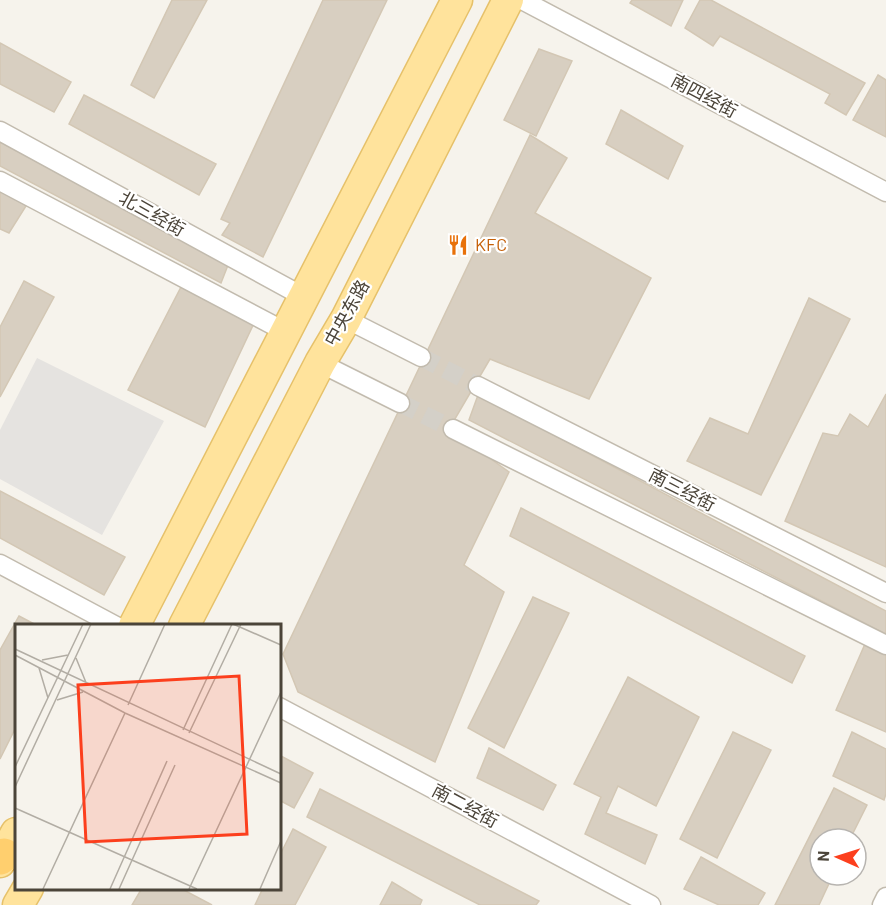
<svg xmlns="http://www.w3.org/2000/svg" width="886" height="905" font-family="Barlow,'Noto Sans SC',sans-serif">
<rect width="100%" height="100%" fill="#f6f3ec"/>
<polygon fill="#e5e3e0" points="37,358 164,421 102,535 0,479 0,430"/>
<g fill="#d8cfc1" stroke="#d3c7b4" stroke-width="1.5">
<polygon points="172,0 207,0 154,98 131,85"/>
<polygon points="323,0 387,0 263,257 222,235 230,223 221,219"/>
<polygon points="632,0 683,0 671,26 630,3"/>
<polygon points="700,0 711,0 865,83 846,115 825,103 830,94 720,36 713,46 685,28"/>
<polygon points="0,43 71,82 54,112 0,84"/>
<polygon points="539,49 572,61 536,136 504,120"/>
<polygon points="878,75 886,80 886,137 853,120"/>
<polygon points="84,95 216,164 199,195 69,124"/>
<polygon points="621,110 683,146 668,179 606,144"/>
<polygon points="530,135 567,158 535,213 651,278 589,399 490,359 449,429 509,472 464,565 504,592 435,762 298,692 283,654"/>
<polygon points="0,142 228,265 221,283 0,166"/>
<polygon points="0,188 26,206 9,233 0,229"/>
<polygon points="24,281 54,297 0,397 0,327"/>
<polygon points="181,287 255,321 205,427 128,390"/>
<polygon points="809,298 850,319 761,495 687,461 710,418 748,434"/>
<polygon points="886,394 886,567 785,521 823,433 838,436 850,414 868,427"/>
<polygon points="478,395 886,611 886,634 469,420"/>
<polygon points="0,491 125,557 104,595 0,538"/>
<polygon points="521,508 805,656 792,683 510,536"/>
<polygon points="533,597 569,613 504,748 468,728"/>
<polygon points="19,616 38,626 16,626 16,727 0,759 0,650"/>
<polygon points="865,644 886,654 886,732 836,710"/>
<polygon points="628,677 699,717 656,806 618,786 606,813 657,835 645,864 585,834 601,797 574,784"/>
<polygon points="733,732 771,750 717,858 680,839"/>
<polygon points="852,732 886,749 886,794 884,800 833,776"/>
<polygon points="489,748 556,785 543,810 477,778"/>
<polygon points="279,755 313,773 294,808 279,800"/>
<polygon points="834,788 867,805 850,839 820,839 820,875 833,875 819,905 775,905"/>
<polygon points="320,789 539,901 536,905 480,905 307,817"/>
<polygon points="293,829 326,847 295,905 255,905 263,888 279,888 279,857"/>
<polygon points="701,857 765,893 758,905 719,905 684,889"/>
<polygon points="392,882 422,900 420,905 380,905"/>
<polygon points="142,888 180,888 212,905 132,905"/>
</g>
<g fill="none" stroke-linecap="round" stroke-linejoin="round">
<g stroke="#d4d0c8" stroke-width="18" stroke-dasharray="18 9" stroke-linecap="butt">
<polyline points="421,357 478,386"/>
<polyline points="400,403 453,429"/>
</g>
<g stroke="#c2bbae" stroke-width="21">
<g id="street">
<polyline points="522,0 886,192"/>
<polyline points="0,131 304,297"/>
<polyline points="0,181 286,332"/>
<polyline points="346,319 421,357"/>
<polyline points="320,363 400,403"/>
<polyline points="478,386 886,593"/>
<polyline points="453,429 886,645"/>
<polyline points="0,564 116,626"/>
<polyline points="279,707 651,905"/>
<polyline points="882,905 886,897"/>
</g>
</g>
<g stroke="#e6c16a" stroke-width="33">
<g id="primary">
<polyline points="134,626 457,0"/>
<polyline points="184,626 320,363 346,319 508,0"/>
<polyline points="0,862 16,833"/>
<polyline points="18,905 28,888"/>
</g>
</g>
<g stroke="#e0a43c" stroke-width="36">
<polyline id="highway" points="0,858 4,855"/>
</g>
<use href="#street" stroke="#fff" stroke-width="18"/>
<use href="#primary" stroke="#ffe39c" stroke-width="30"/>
<use href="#highway" stroke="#ffcf6e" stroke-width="33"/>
</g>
<defs>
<g id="restaurant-bare" transform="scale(1.62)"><path d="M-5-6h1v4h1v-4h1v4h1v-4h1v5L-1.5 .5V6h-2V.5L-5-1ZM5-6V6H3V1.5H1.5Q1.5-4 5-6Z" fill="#e8710a" stroke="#fff" stroke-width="2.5" paint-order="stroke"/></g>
</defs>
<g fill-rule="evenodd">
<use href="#restaurant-bare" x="458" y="245"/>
</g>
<g text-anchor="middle" stroke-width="4.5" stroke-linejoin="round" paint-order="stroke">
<g font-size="18" fill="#4b4439" stroke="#fff">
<text transform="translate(704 96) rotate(28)" y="6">南四经街</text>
<text transform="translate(152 214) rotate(29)" y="6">北三经街</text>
<text transform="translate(347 313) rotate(-61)" y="6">中央东路</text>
<text transform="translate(682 490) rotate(27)" y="6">南三经街</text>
<text transform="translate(465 806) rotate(28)" y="6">南二经街</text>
</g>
<g font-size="18" fill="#c56008" stroke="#fff" text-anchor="start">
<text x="475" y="251">KFC</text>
</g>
</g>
<g transform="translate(15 624)">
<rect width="266" height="266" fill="#f6f3ec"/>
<path fill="none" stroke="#b2ada4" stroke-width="1.5" d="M218 0 266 21M0 25 266 150M0 31 110 89 266 159M61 34 72 61M27 36 53 31M24 44 33 74M42 76 68 68M113 81 150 0M168 106 217 0M174 109 226 0M0 143 68 0M0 163 76 0M0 184 182 265M28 265 110 89M95 265 152 137M104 265 160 141M174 265 266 68M245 265 266 217"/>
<path fill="#fc3f1d" fill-opacity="0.15" stroke="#fc3f1d" stroke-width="3" d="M224 52 232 210 71 218 63 61Z"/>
<rect width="266" height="266" fill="none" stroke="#4b4439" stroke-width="3"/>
</g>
<g transform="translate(838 857) rotate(273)"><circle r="28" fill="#ffffff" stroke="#b7b4b0" stroke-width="1.5"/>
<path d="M0-4.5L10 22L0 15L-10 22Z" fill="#fc3f1d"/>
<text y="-9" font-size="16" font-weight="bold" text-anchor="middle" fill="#4b4439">N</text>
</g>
</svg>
